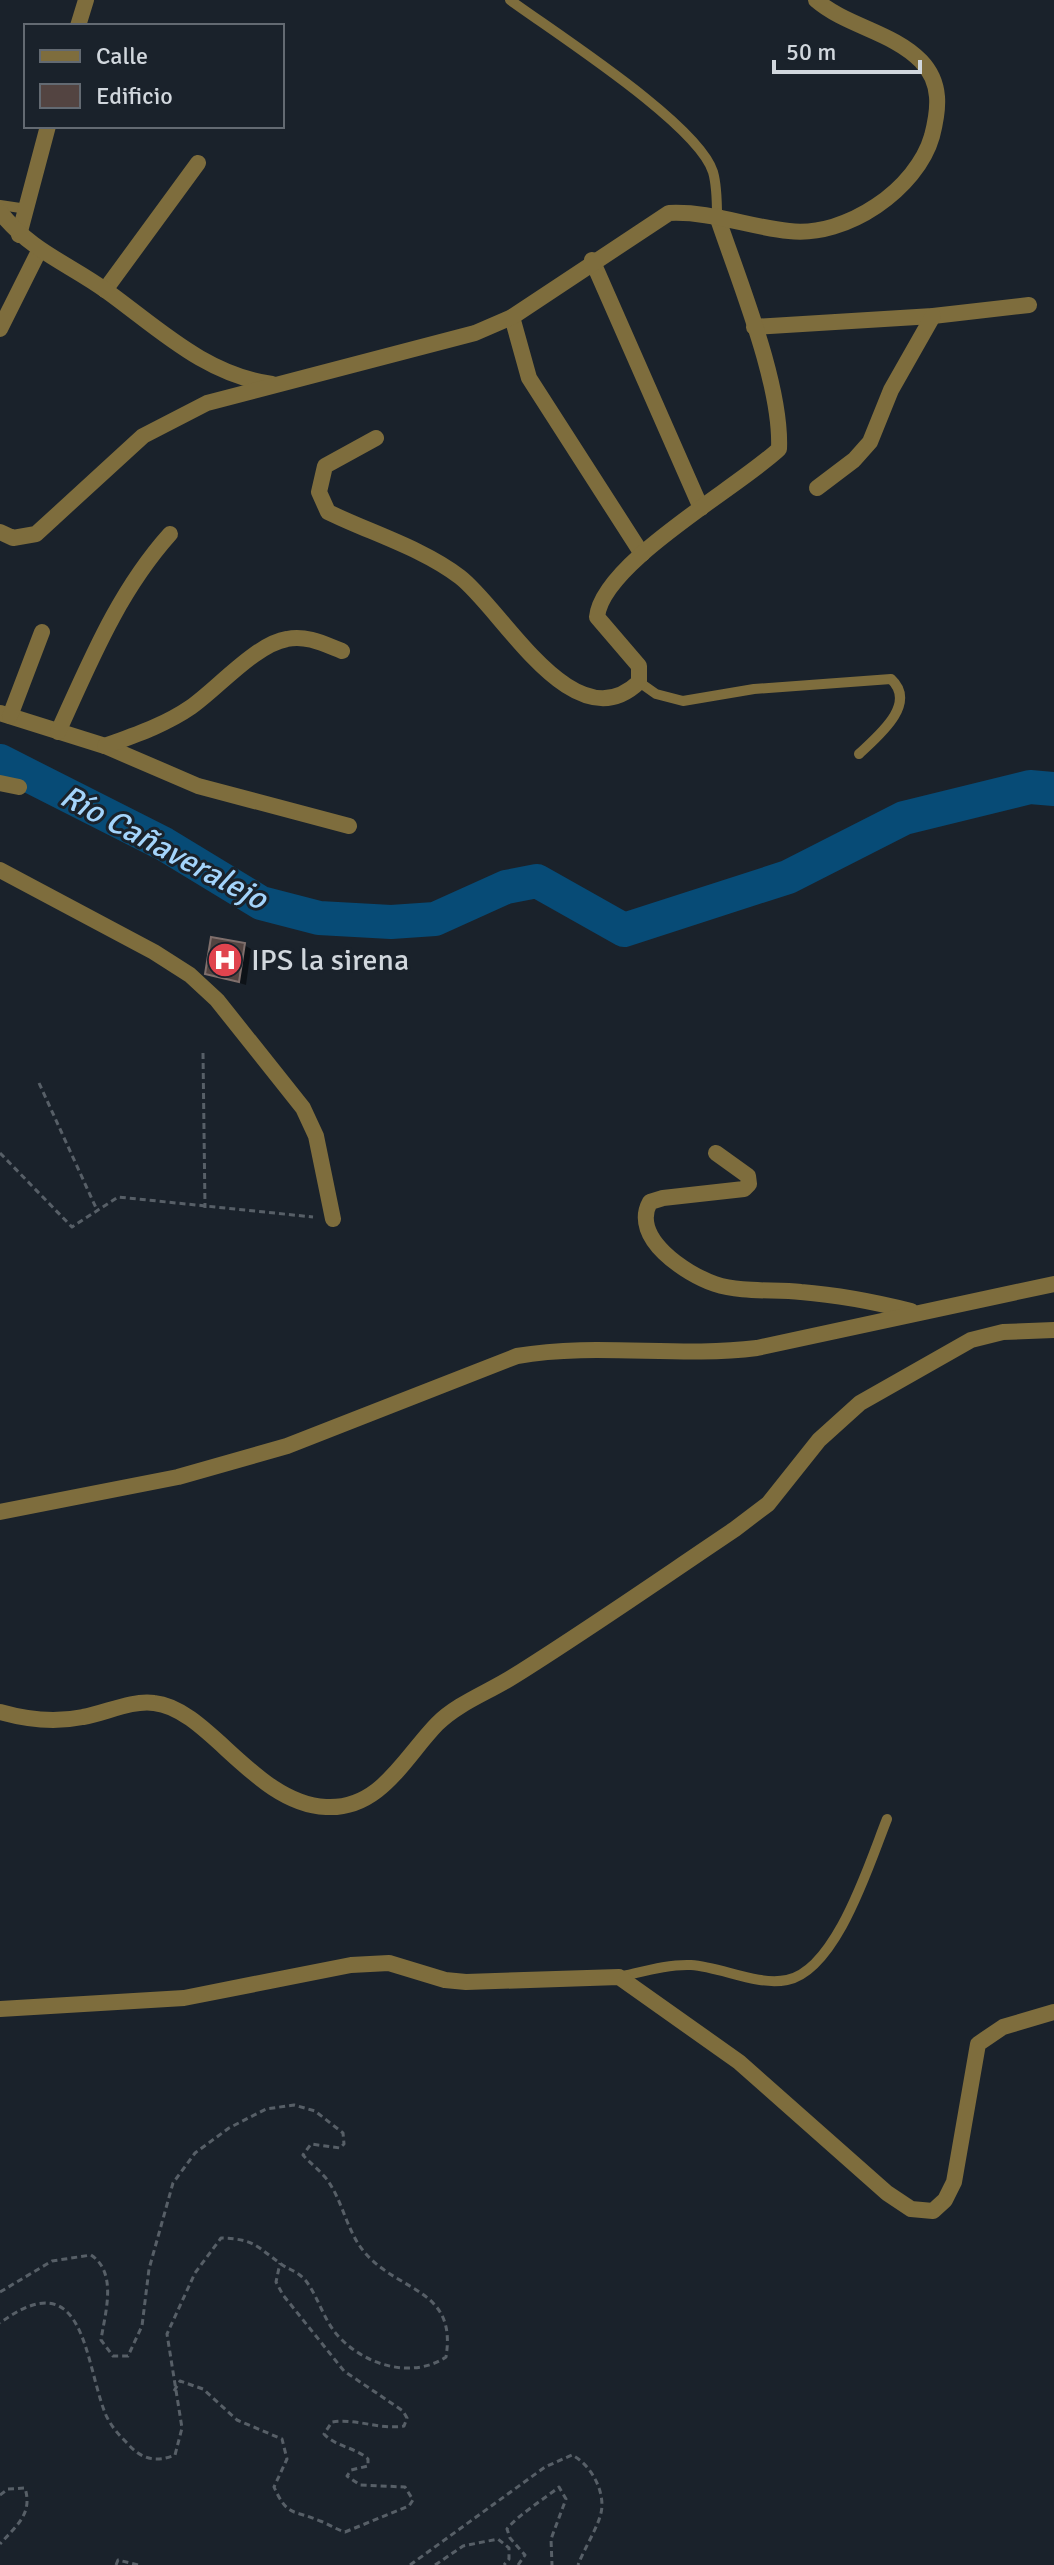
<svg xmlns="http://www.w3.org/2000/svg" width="1054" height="2565" font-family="Signika,sans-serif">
<rect width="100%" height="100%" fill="#1a222b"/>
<polygon fill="#0007" points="244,945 251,949 246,985 207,973"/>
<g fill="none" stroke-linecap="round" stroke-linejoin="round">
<polyline stroke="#074b76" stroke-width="34" points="0,761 164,844 261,903 319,918 391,922 435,919 506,887 537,881 624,930 788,877 904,818 1030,787 1054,789"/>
</g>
<polygon fill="#534441" stroke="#7f6f6c" stroke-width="2" points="211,937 245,943 239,982 205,974"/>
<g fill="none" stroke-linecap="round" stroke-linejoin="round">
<g stroke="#575f67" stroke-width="3" stroke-dasharray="6 4" stroke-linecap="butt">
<polyline points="203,1053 205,1208"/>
<polyline points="39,1083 97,1210"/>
<polyline points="0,1153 72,1227 118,1197 313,1217"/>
<path d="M0 2292 52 2261 91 2255C118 2273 105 2313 101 2340L113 2356H128L142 2326 149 2269 173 2183 195 2153 229 2128 266 2109 294 2105 315 2111 343 2133 344 2144 340 2148 311 2144 303 2155C310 2163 318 2169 325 2177 343 2199 346 2232 366 2254 401 2293 457 2289 446 2357 413 2379 367 2366 340 2338 324 2322 319 2298 306 2281 298 2271 289 2270 281 2264 256 2246 254 2239 221 2238L195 2273 167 2334 182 2428 175 2455C155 2463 141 2459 127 2443 118 2434 110 2425 105 2413 84 2358 84 2261 0 2323"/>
<path d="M174 2391 180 2381 203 2389 237 2420 282 2439 287 2459 274 2487C288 2518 293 2509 320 2521 329 2524 335 2529 345 2532L409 2506 413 2500 405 2487 360 2485 347 2476 351 2470 368 2466V2459C355 2447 336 2447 324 2434L332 2422C356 2418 379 2430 404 2426L407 2418 403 2411 344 2371 283 2295 276 2282 280 2263"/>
<path d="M0 2495 8 2489 25 2488C33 2514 16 2526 0 2544"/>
<polyline points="116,2565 118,2560 138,2565"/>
<path d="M410 2565 545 2467 572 2455C590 2464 606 2491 601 2513 598 2527 584 2549 578 2565"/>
<polyline points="435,2565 463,2546 498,2539 509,2548 509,2559 504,2565"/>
<path d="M518 2565 525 2555 510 2538 507 2529C518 2515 544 2499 559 2487L566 2499 551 2539 552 2565"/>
</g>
<g stroke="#7e6d3d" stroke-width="10">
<path d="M510 0C555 33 698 124 713 172 717 186 717 202 717 216"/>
<polyline points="0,205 27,209"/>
<path d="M639 682 656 694 683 701 754 689 891 679C918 704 878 736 859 754"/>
<path d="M619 1977C642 1972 668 1964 691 1965 722 1967 756 1986 787 1980 837 1970 870 1861 887 1819"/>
</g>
<g stroke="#7e6d3d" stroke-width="16">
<polyline points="78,26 86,0"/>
<polyline points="19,235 48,126"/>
<polyline points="592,260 701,508"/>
<polyline points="105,290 198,163"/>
<polyline points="512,317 529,378 642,554"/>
<polyline points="754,327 933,316 1029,305"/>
<polyline points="0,329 39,251"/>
<path d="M376 438 325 466 319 492 328 512C371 533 422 548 460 577 503 610 574 744 639 682V666L597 617C602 563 739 487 779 449 782 384 738 279 717 216"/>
<polyline points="817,488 854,460 870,442 891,390 933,316"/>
<polyline points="0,713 105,746 198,786 349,826"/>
<polyline points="10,716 42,632"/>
<path d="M58 732C90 662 118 592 170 534"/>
<path d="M105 746C135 735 165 725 191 707 218 688 256 644 287 639 307 635 324 644 342 651"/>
<polyline points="0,783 19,787"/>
<polyline points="0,870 154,952 190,975 217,1000 303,1108 316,1136 333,1219"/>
<path d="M716 1153 748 1176 749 1184 744 1189 663 1198 650 1202C630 1238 686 1274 715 1284 742 1293 774 1289 801 1292 839 1295 875 1302 911 1311"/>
<path d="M0 1512 178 1477 287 1446 517 1356C596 1342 677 1358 757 1348L1054 1284"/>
<path d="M0 1712C28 1720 54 1723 83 1717 106 1713 131 1700 154 1703 208 1708 255 1804 326 1807 380 1810 404 1758 437 1724 458 1703 489 1692 514 1676 589 1629 662 1578 735 1529L768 1504 819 1440 860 1403 971 1340 1003 1332 1054 1330"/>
<polyline points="0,2009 184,1998 351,1965 389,1963 445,1980 466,1982 619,1977 739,2062 887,2193 911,2209 933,2211 945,2200 954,2182 978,2044 1003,2027 1054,2012"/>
</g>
<g stroke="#7e6d3d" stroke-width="16">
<path d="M0 212C32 252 68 263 108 292 159 329 206 375 272 384"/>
<path d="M0 532 13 538 36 534 143 436 207 403 475 333 512 317 669 213C711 211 748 227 789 231 846 238 917 189 932 136 939 109 942 83 921 61 893 32 846 26 816 0"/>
</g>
</g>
<defs>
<g id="hospital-disc" transform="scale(1.8)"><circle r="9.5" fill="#e0444e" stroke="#1a222b"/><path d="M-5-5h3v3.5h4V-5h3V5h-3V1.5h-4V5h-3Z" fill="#fff"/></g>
</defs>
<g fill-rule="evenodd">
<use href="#hospital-disc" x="225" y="960"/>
</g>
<g text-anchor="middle" stroke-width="6" stroke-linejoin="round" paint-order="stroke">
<g font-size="30" fill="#d1d7dd" stroke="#1a222b" text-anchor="start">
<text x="251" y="970">IPS la sirena</text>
</g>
<g font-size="32" font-style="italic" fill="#a4d4fb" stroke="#1a222b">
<text transform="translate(164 847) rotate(28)" y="11">Río Cañaveralejo</text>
</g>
</g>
<rect x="24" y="24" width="260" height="104" fill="#1a222b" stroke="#636a72" stroke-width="2"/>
<rect x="40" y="50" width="40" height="12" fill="#7e6d3d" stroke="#636a72" stroke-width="2"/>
<text x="96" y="64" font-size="24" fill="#d1d7dd">Calle</text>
<rect x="40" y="84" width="40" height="24" fill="#534441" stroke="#636a72" stroke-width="2"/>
<text x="96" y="104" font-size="24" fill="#d1d7dd">Edificio</text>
<path d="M774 60v12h146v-12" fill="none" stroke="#d1d7dd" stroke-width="4"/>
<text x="786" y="60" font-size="24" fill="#d1d7dd" stroke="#1a222b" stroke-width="6" paint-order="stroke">50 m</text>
</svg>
